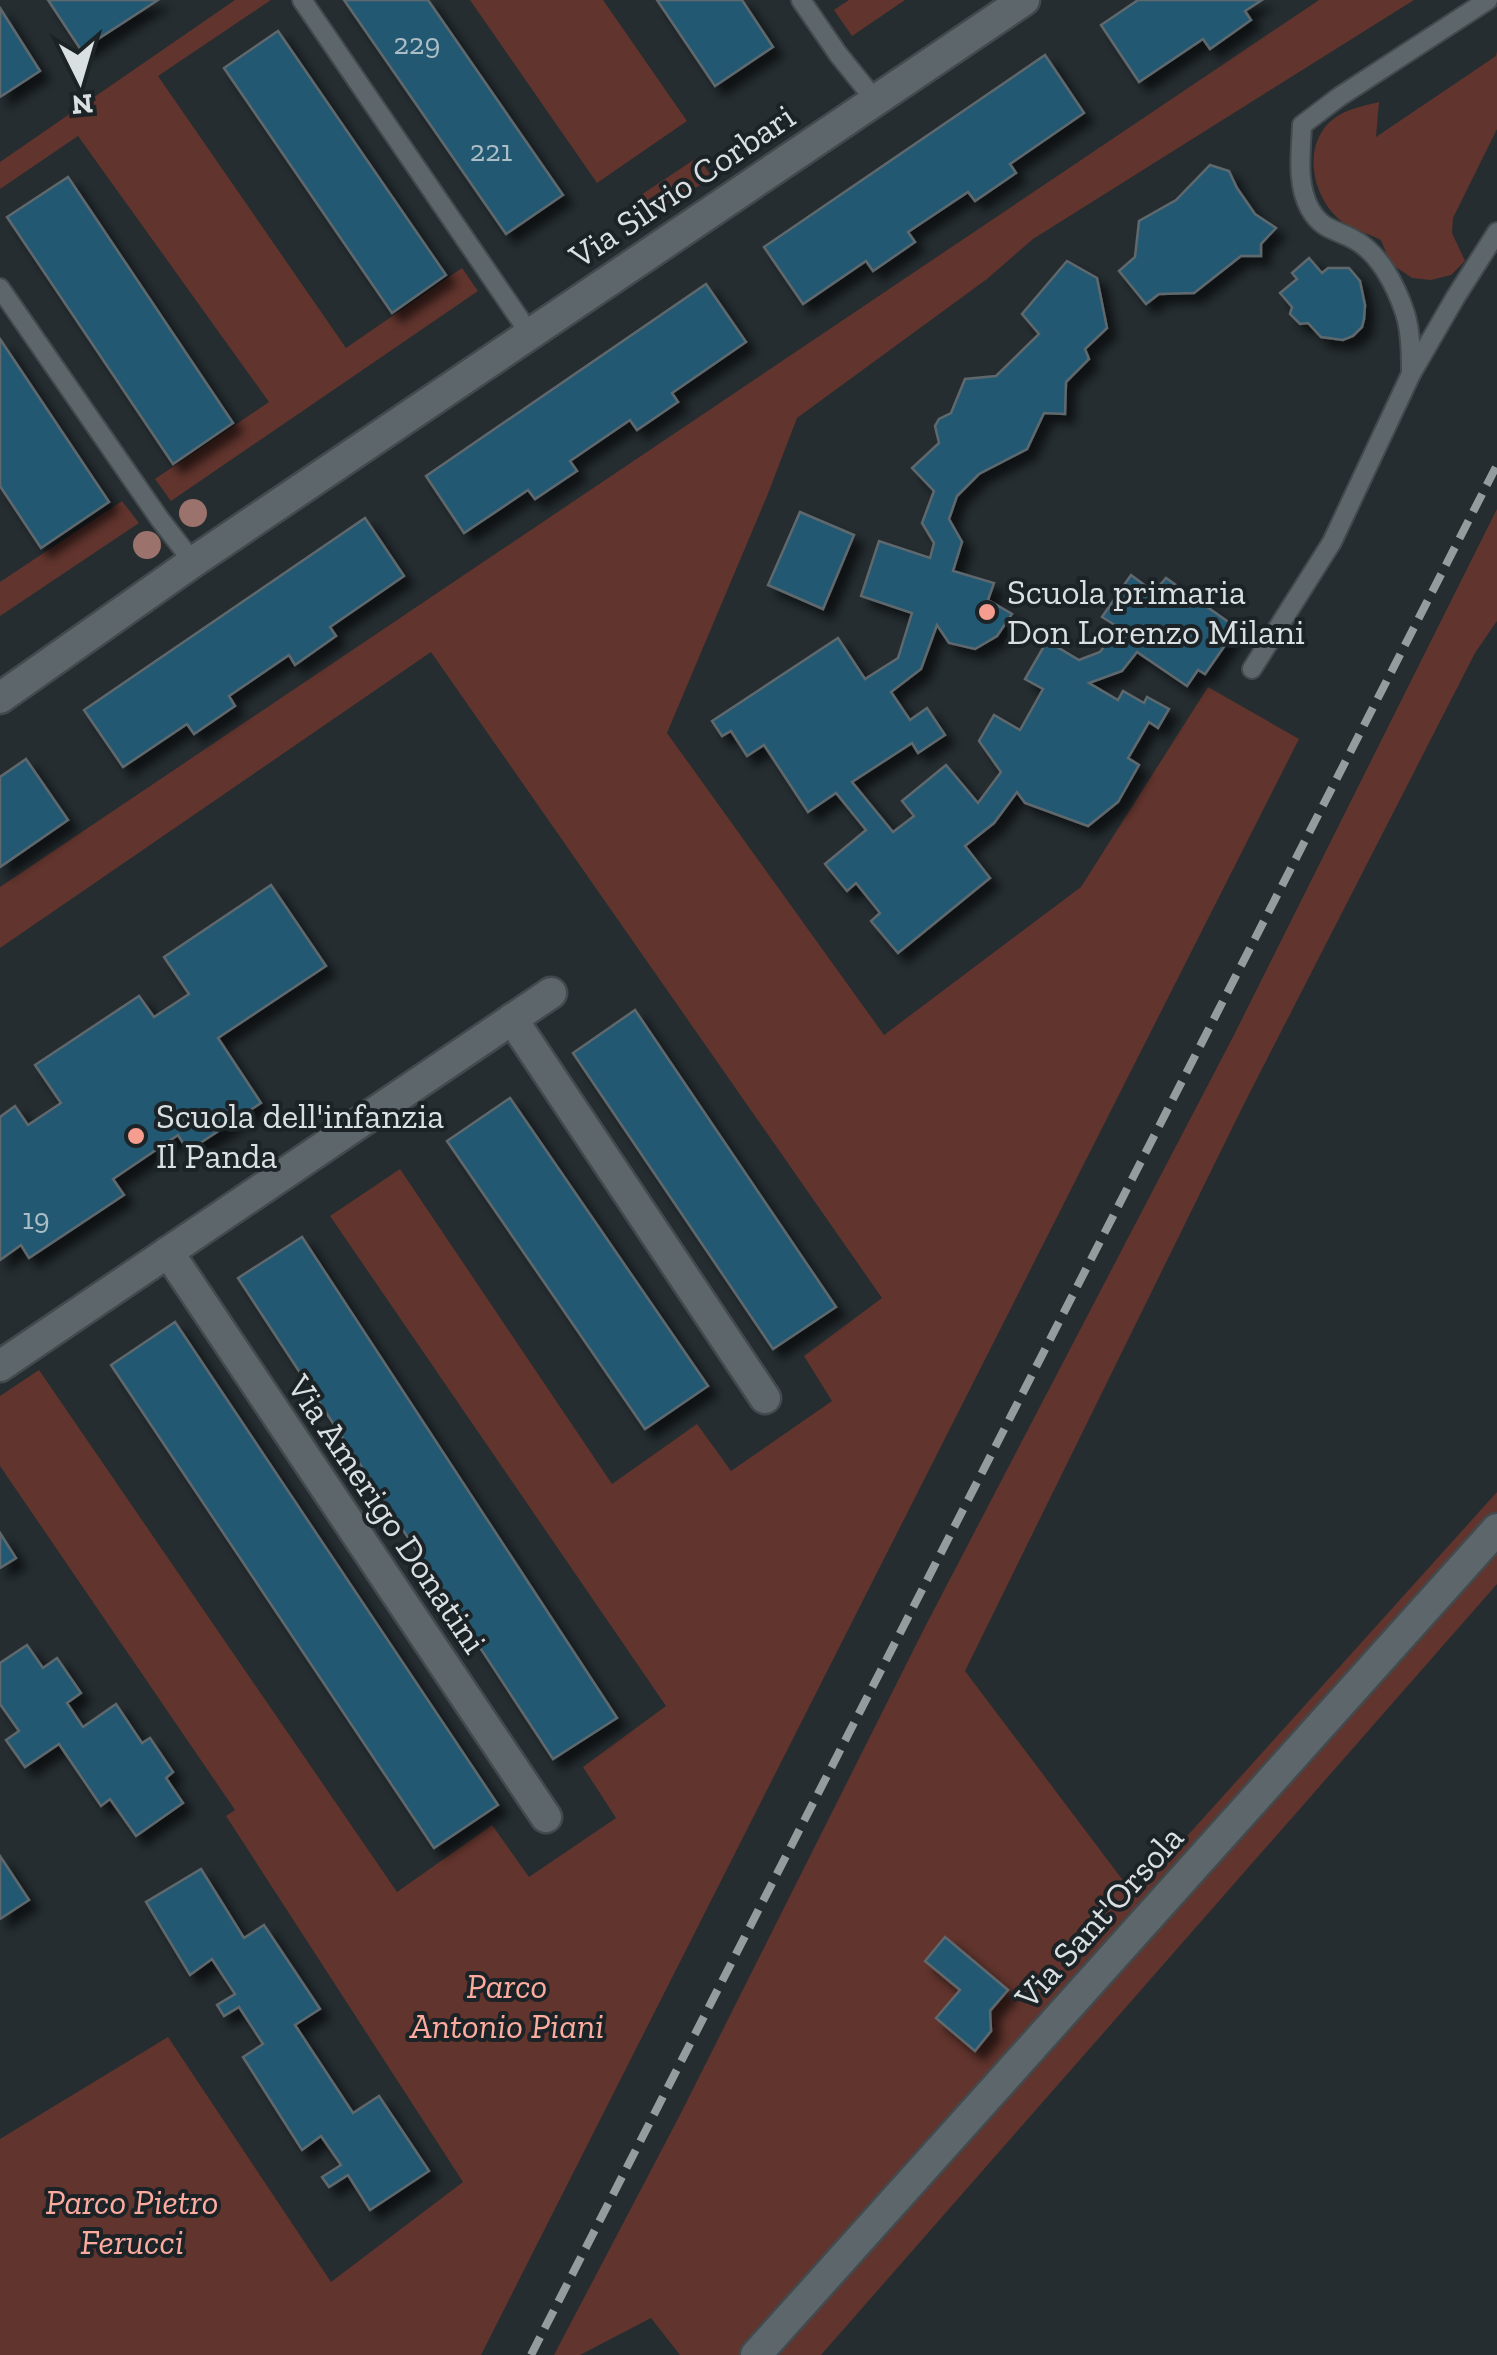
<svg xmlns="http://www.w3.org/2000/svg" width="1497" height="2355" font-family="'Zilla Slab',serif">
<defs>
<filter id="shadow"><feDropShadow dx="9" dy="9" stdDeviation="5" flood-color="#0009"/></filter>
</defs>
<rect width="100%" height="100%" fill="#252d31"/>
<g fill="#61342d">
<polygon points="235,0 271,0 158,76 346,348 462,268 478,291 171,501 155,479 269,402 78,136 0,189 0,162"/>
<polygon points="470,0 603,0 687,121 597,183"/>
<polygon points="849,0 905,0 852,36 834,10"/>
<polygon points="1319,0 1414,0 1033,239 987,279 797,418 767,496 667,733 884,1035 1081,887 1208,687 1299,739 481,2355 0,2355 0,2139 168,2037 331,2282 463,2182 226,1816 235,1810 0,1466 0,1396 39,1370 397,1892 492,1825 529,1877 616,1818 583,1767 666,1706 330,1216 400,1169 612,1484 697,1424 731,1471 832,1401 804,1356 882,1298 431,652 0,948 0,887"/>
<path d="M1497 51V129L1453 218 1452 233 1465 261 1451 275 1431 280 1412 278 1390 263 1381 240C1369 234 1355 230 1344 223 1317 204 1303 159 1323 130 1336 111 1359 107 1379 102L1376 137 1496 56Z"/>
<polygon points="698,157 712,177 655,215 641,195"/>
<polygon points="122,501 139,523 0,616 0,582"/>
<polygon points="1497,509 1497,621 1475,653 1244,1104 965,1671 1134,1895 1497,1492 1497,1584 821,2355 680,2355 651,2318 580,2355 554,2355 681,2113 927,1623 1234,1035"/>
</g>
<g fill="#235871" stroke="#5f686d" stroke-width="2.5" filter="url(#shadow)">
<polygon points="48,0 158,0 81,50"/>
<polygon points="344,0 428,0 563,195 506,234"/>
<polygon points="657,0 742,0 773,47 715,86"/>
<polygon points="1138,0 1262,0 1245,11 1251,20 1210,49 1203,39 1139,82 1101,25"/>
<polygon points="0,8 40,71 0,97"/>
<polygon points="278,31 446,275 392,313 224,68"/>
<polygon points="1045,55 1084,113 1010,164 1016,173 975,201 968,192 908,232 915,242 873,271 866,261 803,304 764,247"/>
<polygon points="1210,165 1229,171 1237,188 1255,214 1276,228 1261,244 1261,256 1241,256 1194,293 1159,294 1146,304 1119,271 1135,257 1139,221 1176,200"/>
<polygon points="68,177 233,423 173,464 7,217"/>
<polygon points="1309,258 1322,273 1328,268 1349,268 1360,281 1365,305 1364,319 1362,327 1353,336 1343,340 1321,337 1308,323 1300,324 1290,314 1292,307 1280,293 1297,279 1292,273"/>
<polygon points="1067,261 1097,278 1107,328 1085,349 1089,359 1066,382 1065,414 1044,413 1027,449 979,474 957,496 949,519 962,542 953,571 994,583 988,600 1012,614 997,636 975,649 949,643 937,625 921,669 891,692 910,720 927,708 945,735 918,753 912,743 852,782 893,832 914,816 902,801 946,765 978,803 1001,772 979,741 994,715 1020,730 1043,689 1025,679 1047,641 1079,660 1100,652 1118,627 1102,617 1131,575 1154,592 1166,578 1237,628 1205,674 1198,670 1187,686 1137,652 1122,671 1089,683 1118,700 1123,691 1144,703 1147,697 1169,709 1158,728 1149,722 1128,758 1139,765 1118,802 1088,826 1025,803 1017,792 994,823 965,846 990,878 898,953 871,921 880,913 856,883 847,891 825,864 866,830 836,793 808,812 764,745 747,756 731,731 722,736 712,721 838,638 865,679 898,658 912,613 861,596 879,541 930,558 934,543 922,523 934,491 912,468 939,443 935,426 939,419 951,413 965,379 996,376 1039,334 1022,314"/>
<polygon points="706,284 746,342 672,393 678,402 637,430 630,420 570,461 577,471 535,499 528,490 464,533 426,476"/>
<polygon points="0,339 109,502 41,548 0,486"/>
<polygon points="800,512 854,535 823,609 768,585"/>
<polygon points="365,518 404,576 330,627 336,636 295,665 289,655 229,696 235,706 194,734 187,724 123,767 84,710"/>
<polygon points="26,759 68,820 0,867 0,777"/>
<polygon points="271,885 326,966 218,1038 261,1103 188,1151 178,1135 113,1179 124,1195 29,1258 21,1245 0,1260 0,1117 15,1106 28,1125 61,1103 35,1065 139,996 154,1017 189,994 164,957"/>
<polygon points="635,1010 836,1307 773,1349 573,1053"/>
<polygon points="510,1098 708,1386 645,1429 447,1141"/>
<polygon points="302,1237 617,1718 553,1759 238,1278"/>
<polygon points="175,1322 498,1805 434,1848 111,1365"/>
<polygon points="0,1533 16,1558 0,1568"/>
<polygon points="27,1645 43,1668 57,1658 81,1693 67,1703 83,1727 116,1704 142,1743 150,1738 173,1772 166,1778 183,1803 136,1836 110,1799 101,1806 59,1744 25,1767 6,1740 19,1731 0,1704 0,1663"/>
<polygon points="0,1856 29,1900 0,1919"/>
<polygon points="201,1869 244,1938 264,1925 320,2009 295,2025 353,2113 379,2096 429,2171 370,2210 348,2175 329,2187 322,2177 341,2165 321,2136 302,2150 243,2057 263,2044 239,2007 224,2016 217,2005 235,1994 212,1959 190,1975 146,1902"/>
<polygon points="945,1937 1008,1990 990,2011 991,2031 975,2051 936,2018 960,1990 925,1961"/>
</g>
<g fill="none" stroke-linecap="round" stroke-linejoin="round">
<g stroke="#434a4d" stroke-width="22">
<g id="lane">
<polyline points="302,0 530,334"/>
<polyline points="801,0 838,54 875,100"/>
<polyline points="0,288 159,518 193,562"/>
<path d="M1411 374C1411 355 1411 332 1405 313 1396 286 1379 252 1353 239 1335 229 1322 230 1310 209 1296 184 1301 152 1302 125L1339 97 1488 0"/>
<polyline points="1252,669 1332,542 1411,374 1455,298 1497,232"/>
</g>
</g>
<g stroke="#434a4d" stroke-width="35">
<g id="street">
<polyline points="0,698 193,562 1024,0"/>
<polyline points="512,1019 765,1398"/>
<polyline points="168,1252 546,1817"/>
<polyline points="0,1366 551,993"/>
<polyline points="756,2355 1497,1529"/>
</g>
</g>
<use href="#lane" stroke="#5d666b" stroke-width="18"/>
<use href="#street" stroke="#5d666b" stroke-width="30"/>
<polyline stroke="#959c9e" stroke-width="8" stroke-dasharray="20 10" stroke-linecap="butt" points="531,2355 1497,465"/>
</g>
<g fill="#9c726d">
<circle cx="193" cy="513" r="14"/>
<circle cx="147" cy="545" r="14"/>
</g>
<g fill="#f59d8f" stroke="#1c2327" stroke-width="4">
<circle cx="987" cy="612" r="10"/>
<circle cx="136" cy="1136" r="10"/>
</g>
<g text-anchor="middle" stroke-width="8" stroke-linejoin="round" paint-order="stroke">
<g font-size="30" fill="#acbdc5">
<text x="417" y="54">229</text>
<text x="491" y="161">221</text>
<text x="36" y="1229">19</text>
</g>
<g font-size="35" fill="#dadfe1" stroke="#1c2327">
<text transform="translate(682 186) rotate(-34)" y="12">Via Silvio Corbari</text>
<text transform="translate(387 1514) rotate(56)" y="12">Via Amerigo Donatini</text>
<text transform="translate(1099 1917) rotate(-48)" y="12">Via Sant'Orsola</text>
</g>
<g font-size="35" fill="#dadfe1" stroke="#1c2327" text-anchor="start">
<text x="1007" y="604">Scuola primaria<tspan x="1007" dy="40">Don Lorenzo Milani</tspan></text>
<text x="156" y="1128">Scuola dell'infanzia<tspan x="156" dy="40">Il Panda</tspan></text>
</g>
<g font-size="35" font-style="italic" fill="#fdab9e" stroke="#1c2327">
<text x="507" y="1998">Parco<tspan x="507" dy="40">Antonio Piani</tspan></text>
<text x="132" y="2214">Parco Pietro<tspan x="132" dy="40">Ferucci</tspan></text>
</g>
</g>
<g transform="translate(80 80) rotate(175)" stroke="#1c2327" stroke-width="8" paint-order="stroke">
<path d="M0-8L18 38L0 25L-18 38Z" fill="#dadfe1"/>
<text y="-15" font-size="28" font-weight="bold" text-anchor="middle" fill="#dadfe1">N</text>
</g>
</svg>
